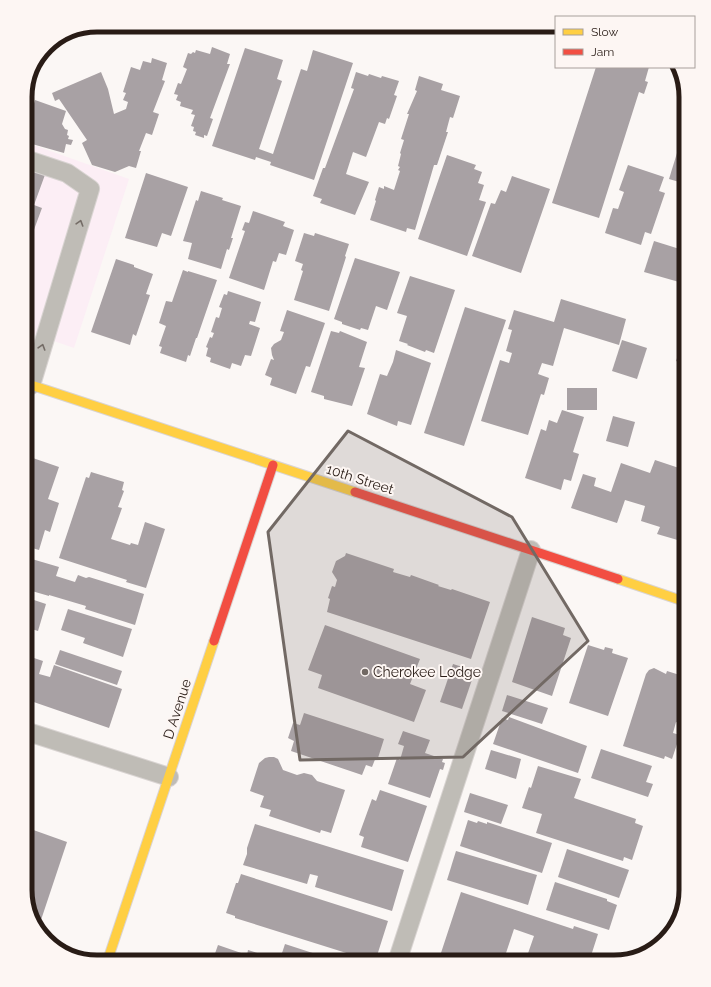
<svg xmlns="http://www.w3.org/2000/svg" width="711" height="987" font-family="Raleway,sans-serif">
<rect width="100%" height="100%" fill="#fbf7f5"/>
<polygon fill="#fceef5" points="25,142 129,179 74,348 25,331"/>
<g fill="#a8a1a4">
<polygon points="212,47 230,54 227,64 230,64 210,118 213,119 207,136 204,135 204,138 195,135 196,132 193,131 194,127 191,126 195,115 191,114 193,110 180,106 181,102 176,100 178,95 174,94 178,83 181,84 187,69 183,67 188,53 191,54 193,52 195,53 196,50 210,54"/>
<polygon points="245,48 283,60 277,79 282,81 259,149 273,154 301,69 307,71 313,50 353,63 314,180 270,165 271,162 256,157 255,160 212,146"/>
<polygon points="152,58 167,63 162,80 165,81 153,112 159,114 152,135 146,133 139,151 141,151 136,168 129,166 115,172 92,165 82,143 87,140 59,99 55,101 52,93 101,72 108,89 114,114 126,109 128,102 123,100 126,93 123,92 131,67 140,70 143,61 151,63"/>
<polygon points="596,67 649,67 645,81 648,82 644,94 639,92 599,218 552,203"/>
<polygon points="356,72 368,76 369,74 381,78 382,76 399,81 394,95 397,96 389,119 387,118 385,124 379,122 366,157 353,152 346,174 369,182 355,215 320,203 322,199 313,196 323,168 325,168 354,89 351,88"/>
<polygon points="419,76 443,84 441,90 460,96 453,118 450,117 446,132 448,132 437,165 434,165 415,230 407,228 406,232 370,220 376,201 375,200 379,187 384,189 384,186 394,190 400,171 398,170 400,167 398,166 401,154 400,153 404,140 401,139 409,114 407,114 417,91 415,90"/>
<polygon points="35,100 66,111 62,124 65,129 68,130 67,135 69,136 68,139 73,140 71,145 66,144 64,153 25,142 25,108 32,110"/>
<polygon points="677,153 686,155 686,184 669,179"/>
<polygon points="447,155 476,165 474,169 482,172 478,183 484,185 479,200 486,202 467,256 418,239"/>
<polygon points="25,165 46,172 34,205 42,208 25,254"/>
<polygon points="628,165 664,177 659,191 665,193 651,234 645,232 641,245 605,233 613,208 618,209 624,192 619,190"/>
<polygon points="146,173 188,187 171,236 162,233 157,247 125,238"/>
<polygon points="512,176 550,189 521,273 472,256 491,203 495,204 501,190 506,192"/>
<polygon points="201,191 223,198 222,200 241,206 231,238 233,238 229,250 227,249 221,269 188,259 192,243 183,241 196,200 198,201"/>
<polygon points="253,211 285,222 283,226 294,230 286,255 279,253 276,262 273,261 264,290 229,278 245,231 242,230 245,222 249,223"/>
<polygon points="304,233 314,236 315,233 349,244 345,256 346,257 329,311 294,300 303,271 301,270 303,264 295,261"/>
<polygon points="654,241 686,251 686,284 644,272"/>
<polygon points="355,258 400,272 387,310 376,306 368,330 361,328 360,330 342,324 342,322 334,319"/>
<polygon points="116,259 134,265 134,267 153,274 146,294 150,295 136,336 133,334 130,345 91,332"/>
<polygon points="183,270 188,272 188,271 217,280 197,338 196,338 190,356 188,355 186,362 160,353 162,347 159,346 166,326 159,323 166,301 172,302"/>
<polygon points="410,276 455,290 434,353 426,350 425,352 407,345 408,344 399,341 407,316 397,313"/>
<polygon points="686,285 686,299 682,297"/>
<polygon points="228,291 261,302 255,322 250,321 249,324 260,328 251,356 245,355 241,366 232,363 230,369 210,362 211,358 206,356 208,348 206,347 210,337 212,338 214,333 211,332 216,317 219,318 222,308 219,307 224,294 227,295"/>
<polygon points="561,299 626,319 619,345 564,328 553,366 542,363 538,374 549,378 544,395 541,394 528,435 481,421 500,360 509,363 512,353 506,351 512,330 508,329 514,310 554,322"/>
<polygon points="465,307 506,320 464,446 424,433"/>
<polygon points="287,310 325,323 310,367 306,366 296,394 270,385 272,378 265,375 271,359 274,360 272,355 271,348 274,344 281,340 284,332 280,331"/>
<polygon points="331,331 339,333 340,331 367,342 359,367 365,368 352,406 324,399 324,396 311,392"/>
<polygon points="686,332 686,365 676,361"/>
<polygon points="622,340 647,348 637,379 612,371"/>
<polygon points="396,350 431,363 411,425 398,421 397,426 367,414 380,374 387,376 393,362"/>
<rect x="567" y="388" width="30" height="22"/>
<polygon points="562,410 584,417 573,452 579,454 571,481 564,479 561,490 525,478 541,429 546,431 549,420 557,423"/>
<polygon points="613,416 635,422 628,447 606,441"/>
<polygon points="25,454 28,455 27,456 59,467 48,499 59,503 50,532 45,530 39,550 25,546"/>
<polygon points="655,460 685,470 679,491 686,493 686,536 683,535 681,541 657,534 660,527 641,521 645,506 625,500 617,523 571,508 583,474 596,478 594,486 611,492 621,463 650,473"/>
<polygon points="91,472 124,482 122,490 124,491 118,507 122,508 111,539 130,545 131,543 138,545 145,522 165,529 146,588 126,582 127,580 59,558 86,477 89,478"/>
<polygon points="346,553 394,569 393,572 410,577 411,575 439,585 438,586 451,590 452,589 490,602 471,659 327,612 330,599 328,598 332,586 335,587 337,580 332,572 336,561 345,556"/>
<polygon points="25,557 59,567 56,576 75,582 78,575 86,578 89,577 144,594 135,625 85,609 86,606 49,595 49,596 25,589"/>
<polygon points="25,597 46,604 38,631 25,627"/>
<polygon points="68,609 132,629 123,657 83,643 85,638 61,630"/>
<polygon points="532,617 565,628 563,635 571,638 552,696 512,682"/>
<polygon points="325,625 420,659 410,684 426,690 414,722 318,688 322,675 308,670"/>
<polygon points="588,645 604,650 605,647 613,649 612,653 628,658 608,716 569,703"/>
<polygon points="60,650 122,671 117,685 55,664"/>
<polygon points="25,655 43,661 39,674 50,677 54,665 122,689 109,728 25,699"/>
<polygon points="453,664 475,671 462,709 440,702"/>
<polygon points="654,668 666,674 667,671 686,677 686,716 684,715 681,724 676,722 673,733 680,735 672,759 665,756 664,759 623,746 646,674 649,670"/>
<polygon points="507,695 548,708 542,724 502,711"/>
<polygon points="304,713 384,739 378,758 376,757 372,767 366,765 362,775 291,751 294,741 288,738 293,723 300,725"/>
<polygon points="509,717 587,746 578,773 493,744 502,718 508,720"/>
<polygon points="403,731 430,740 425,753 443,759 442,762 445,763 443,770 440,769 430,798 388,784 397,758 400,760 404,746 398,744"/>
<polygon points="601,749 652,766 646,782 653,784 648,797 591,778"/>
<polygon points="491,750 521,759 516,779 485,769"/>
<polygon points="269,757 274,757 278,759 283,770 297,775 304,773 312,775 317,781 345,790 331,833 321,830 320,833 269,816 271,810 260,807 264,796 250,791 259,763 265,758"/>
<polygon points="538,766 581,779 574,798 636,819 635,823 643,826 632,860 624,857 623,861 536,833 542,814 522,808 529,787 531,788"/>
<polygon points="380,790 427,806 408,862 361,847 364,837 359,835 372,799 376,801"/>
<polygon points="470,793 508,805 501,824 464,812"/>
<polygon points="468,820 477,823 478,821 487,824 487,822 552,843 542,873 460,846"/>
<polygon points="255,824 404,870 392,911 315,887 318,876 310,874 307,884 243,865 247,854 247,848"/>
<polygon points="25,827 67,842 41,920 32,917 25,890"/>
<polygon points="567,849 629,870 619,898 558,877"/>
<polygon points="456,851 537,875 528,905 447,880"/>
<polygon points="241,874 388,921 375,962 235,918 235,916 226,913 236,883 238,883"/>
<polygon points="555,882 607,899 607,901 617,905 609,930 546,910"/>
<polygon points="461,892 573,929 574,926 598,934 589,962 525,962 534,936 514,929 503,962 438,962"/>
<polygon points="285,944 325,957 325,959 333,962 279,962"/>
<polygon points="218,945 247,955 248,950 267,956 265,962 212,962"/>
</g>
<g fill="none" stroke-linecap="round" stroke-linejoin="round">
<g stroke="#d9d4d2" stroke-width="20">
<g id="lane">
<polyline points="25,159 67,173 90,189 31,385"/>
<polyline points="25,731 169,777"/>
<polyline points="397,962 531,550"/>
</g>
</g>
<g stroke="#d9d4d2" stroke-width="11">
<g id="slow">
<polyline points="25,383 355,492"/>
<polyline points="618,579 686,602"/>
<polyline points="107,962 214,641"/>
</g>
</g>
<g stroke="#d9d4d2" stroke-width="11">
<g id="jam">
<polyline points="355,492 618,579"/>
<polyline points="214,641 273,465"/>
</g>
</g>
<use href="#lane" stroke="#bfbcb6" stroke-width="18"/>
<use href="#slow" stroke="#ffcf43" stroke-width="9"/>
<use href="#jam" stroke="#f24e42" stroke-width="9"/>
</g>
<defs><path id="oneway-chevron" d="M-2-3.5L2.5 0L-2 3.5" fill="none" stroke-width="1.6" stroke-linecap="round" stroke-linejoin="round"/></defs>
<g stroke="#746c66">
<use href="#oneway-chevron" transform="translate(80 223) rotate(-73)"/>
<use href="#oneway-chevron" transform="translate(42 347) rotate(-73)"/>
</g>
<path fill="#726964" fill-opacity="0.2" stroke="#726964" stroke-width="3" stroke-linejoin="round" d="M348 431 512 517 588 641 463 757 300 760 268 532Z"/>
<circle fill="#726964" stroke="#fdf6f3" stroke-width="1.5" cx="365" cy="672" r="4"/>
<g text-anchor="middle" stroke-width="4" stroke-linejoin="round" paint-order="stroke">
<g font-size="14" fill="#291c16" stroke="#fdf6f3">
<text transform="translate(360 479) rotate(18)" y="5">10th Street</text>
<text transform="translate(177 709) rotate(-72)" y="5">D Avenue</text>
</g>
<g font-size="14" fill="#291c16" stroke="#fdf6f3" text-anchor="start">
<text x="373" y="677">Cherokee Lodge</text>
</g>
</g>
<path d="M0 0H711V987H0ZM97 32H614A65 65 0 0 1 679 97V890A65 65 0 0 1 614 955H97A65 65 0 0 1 32 890V97A65 65 0 0 1 97 32Z" fill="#fdf6f3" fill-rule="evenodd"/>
<path fill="none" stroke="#291c16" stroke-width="5" d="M97 32H614A65 65 0 0 1 679 97V890A65 65 0 0 1 614 955H97A65 65 0 0 1 32 890V97A65 65 0 0 1 97 32Z"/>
<rect x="555" y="16" width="140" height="52" fill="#fdf6f3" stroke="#a89f9b"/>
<rect x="563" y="29" width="20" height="6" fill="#ffcf43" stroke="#a89f9b"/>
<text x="591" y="36" font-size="12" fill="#291c16">Slow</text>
<rect x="563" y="49" width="20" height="6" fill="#f24e42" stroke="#a89f9b"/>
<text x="591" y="56" font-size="12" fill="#291c16">Jam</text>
</svg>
